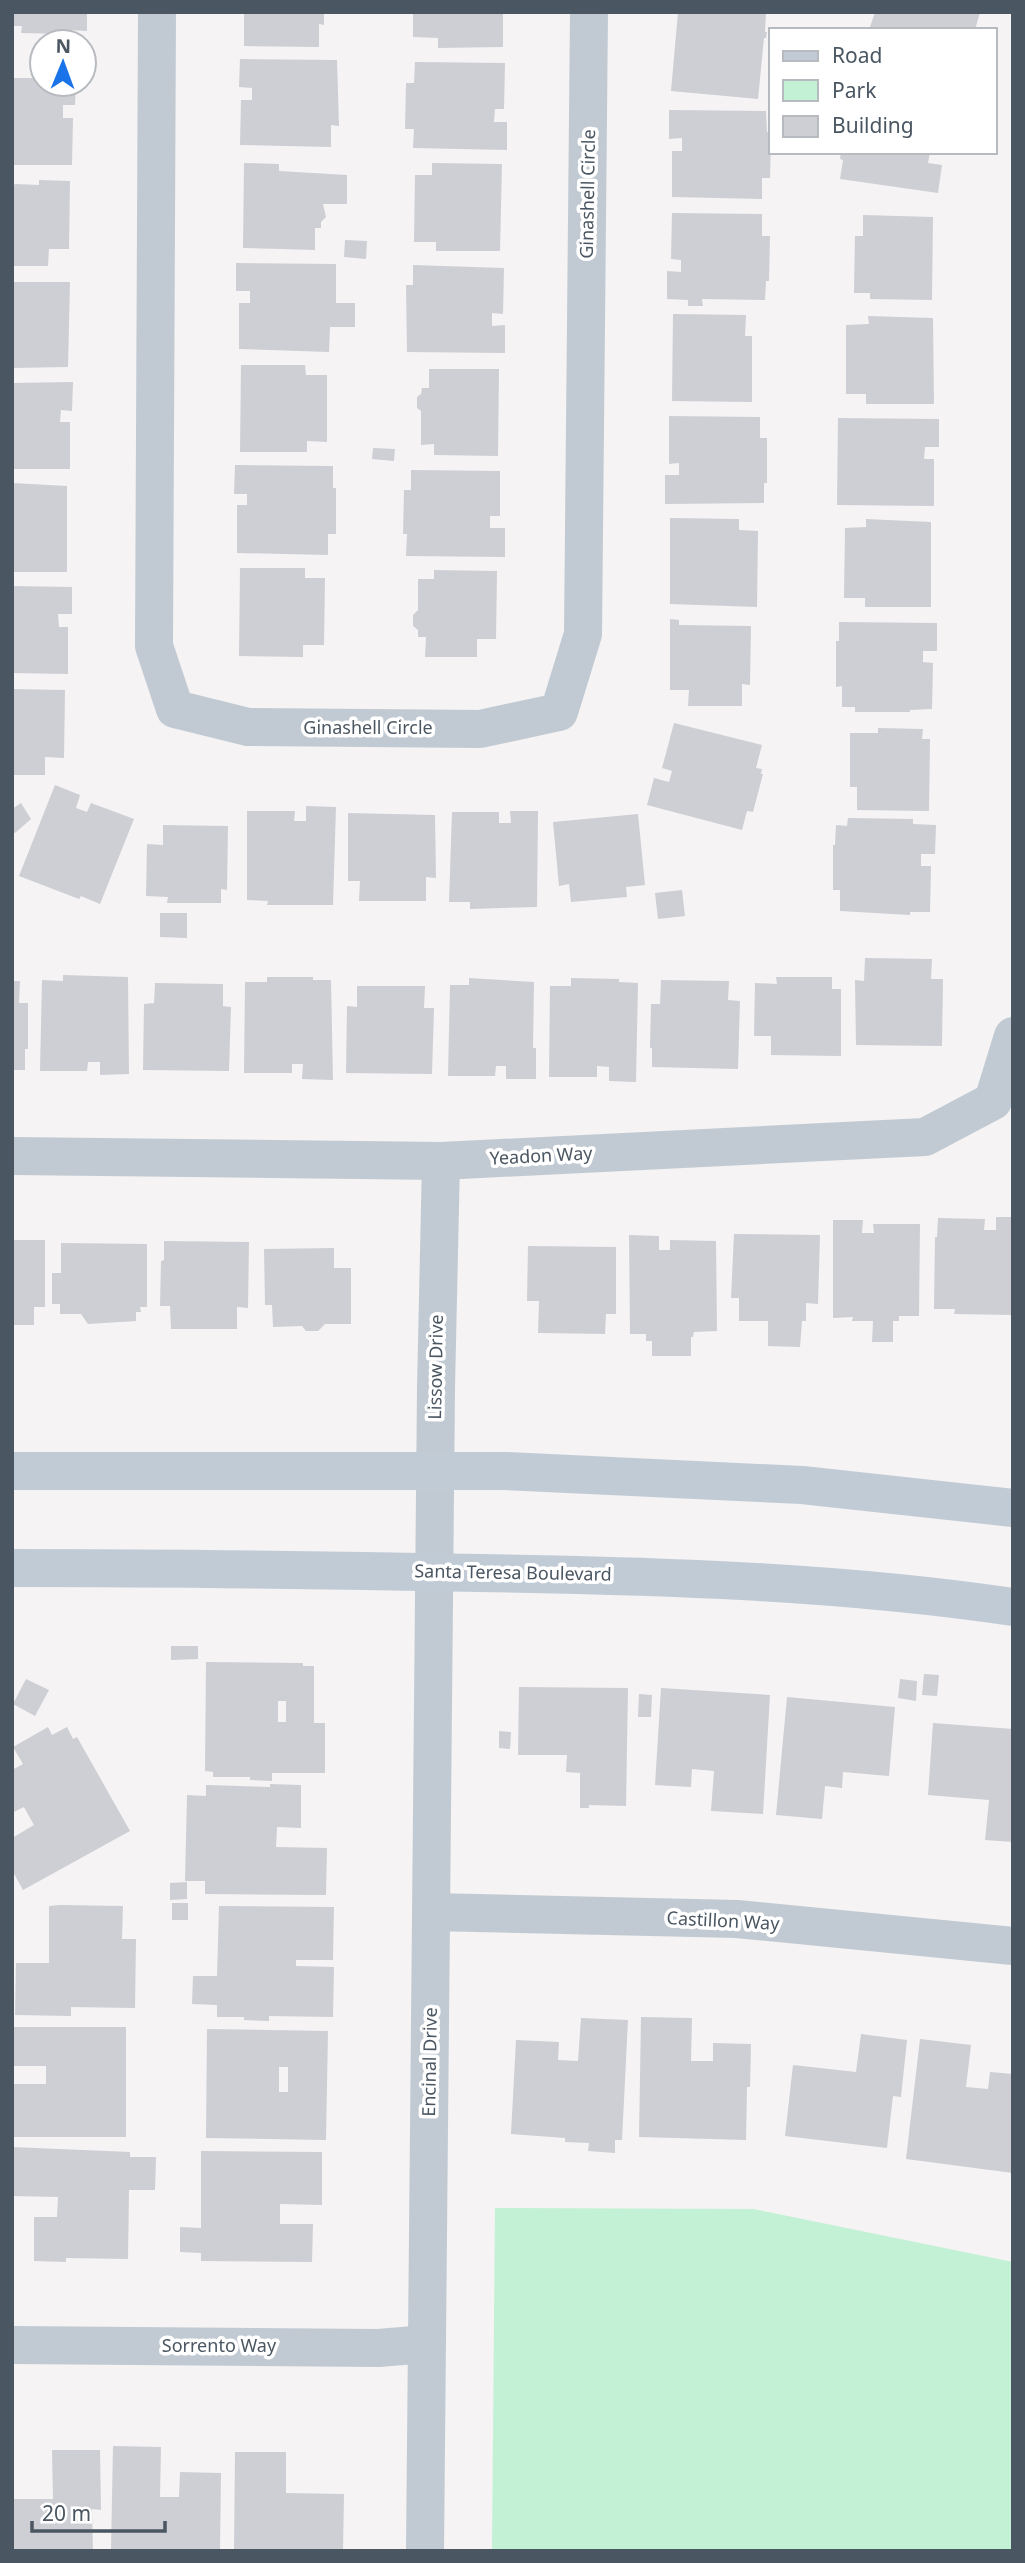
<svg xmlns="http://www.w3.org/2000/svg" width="1025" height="2563" font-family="'Noto Sans',sans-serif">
<rect width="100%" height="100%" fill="#f5f3f3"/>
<polygon fill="#c3f1d5" points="495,2208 754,2209 1013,2262 1013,2551 492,2551"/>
<g fill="#cdcfd5" fill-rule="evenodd">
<polygon points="12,12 87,12 87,31 67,30 66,34 21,33 22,26 12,26"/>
<polygon points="244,12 324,12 324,25 319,24 319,47 244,46"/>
<polygon points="413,12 503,12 503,47 438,48 438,38 413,37"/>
<polygon points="678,12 766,12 765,32 767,32 766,38 764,38 758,99 671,91"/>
<polygon points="875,12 980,12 975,30 869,30"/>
<polygon points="240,59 337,60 339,126 331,125 331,147 240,145 241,100 252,100 252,88 239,87"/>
<polygon points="415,62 505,63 504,109 495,109 494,122 507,122 507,150 413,148 414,129 405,129 406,83 414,83"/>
<polygon points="12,78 42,78 42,84 76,84 75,105 63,105 63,118 73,118 72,165 12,165"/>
<polygon points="669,110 766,111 767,132 769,132 771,139 770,178 762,178 762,199 672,197 672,151 682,151 682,138 669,139"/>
<polygon points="841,152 930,152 928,163 942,165 938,193 840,179 843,160 840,159"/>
<polygon points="244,163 279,164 279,171 347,175 347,204 323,204 326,217 321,222 321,228 315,228 315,250 243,248"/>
<polygon points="432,163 502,164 500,251 436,251 436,242 414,242 415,175 432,175"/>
<polygon points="39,180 70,181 69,249 49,249 48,266 12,266 12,187 15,184 39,185"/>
<polygon points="672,213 762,214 762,236 770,236 769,281 766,281 765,300 702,299 703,306 688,306 688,300 667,299 667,271 681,272 681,260 671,259"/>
<polygon points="863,215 933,217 932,300 870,299 870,293 854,293 855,236 863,236"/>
<polygon points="345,240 367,241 366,259 344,257"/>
<polygon points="236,263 336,264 336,303 355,303 355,327 330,327 329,352 239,349 239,303 250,303 250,291 236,291"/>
<polygon points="413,265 504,268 503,314 492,313 492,326 505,325 505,353 407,352 406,285 413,285"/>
<polygon points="12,282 70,282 68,367 12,368"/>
<polygon points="673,314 746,315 745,336 752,336 752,402 672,401"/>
<polygon points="868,316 933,318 934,404 866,404 866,394 846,394 846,325 869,324"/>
<polygon points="241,365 305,365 306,375 327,375 327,442 307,441 307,452 240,452"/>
<polygon points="429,369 499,369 498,456 434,455 434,444 421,445 421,411 417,408 417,397 421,394 422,388 429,388"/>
<polygon points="73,382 72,411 61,410 60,422 70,422 70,469 12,469 12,383"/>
<polygon points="669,416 760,417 760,438 767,438 767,483 764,483 764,503 665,504 665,475 679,475 679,463 669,464"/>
<polygon points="838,418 939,419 939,447 925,447 924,459 934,459 934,506 837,505"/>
<polygon points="373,448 395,449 394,461 372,459"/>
<polygon points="235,465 333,466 333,488 336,488 336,534 328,534 328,555 237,553 237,505 247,505 247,494 234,494"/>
<polygon points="411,470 500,471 500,516 490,516 490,528 505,528 505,557 406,556 407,534 403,534 404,490 411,490"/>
<polygon points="12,483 67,486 67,572 12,572"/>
<polygon points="670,518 739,519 739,530 758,531 757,607 670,604"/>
<polygon points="866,519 931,522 931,607 865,607 865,598 844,598 845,528 866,527"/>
<polygon points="240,568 305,568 305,578 325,578 324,645 303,645 303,657 239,656"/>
<polygon points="434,570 497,571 496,639 477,639 477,657 425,657 426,637 418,637 418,630 413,626 413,615 418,610 418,579 434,579"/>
<polygon points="12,586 72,587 72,614 58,614 59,627 68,627 68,674 12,673"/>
<polygon points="670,619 679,620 679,625 751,626 750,685 742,684 742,706 688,706 689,690 670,690"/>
<polygon points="839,622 937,623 937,651 923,651 923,662 933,663 932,709 910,710 910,712 855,712 855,707 842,707 842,686 836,687 836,641 839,641"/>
<polygon points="12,689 65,690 64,758 45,757 45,775 12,775"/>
<polygon points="674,723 762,745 756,768 762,769 761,774 763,774 753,812 747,811 742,830 647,805 654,778 669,782 672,771 662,768"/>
<polygon points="878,728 923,729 922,739 930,739 929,811 857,810 857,787 850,787 850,733 878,733"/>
<polygon points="55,785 80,795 76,808 87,812 91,803 134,819 100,904 81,896 79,899 19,876"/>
<polygon points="21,803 31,819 15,833 12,831 12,809"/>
<polygon points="306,806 336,807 333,905 267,905 268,901 247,900 247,811 295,811 294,821 306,821"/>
<polygon points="510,811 538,811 537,907 470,909 470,902 449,902 452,812 499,812 499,823 511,823"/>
<polygon points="348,813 435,815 436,878 426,877 426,901 359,901 360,881 348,881"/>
<polygon points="638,814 645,885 626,887 627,897 571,902 569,884 559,886 553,822"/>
<polygon points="848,818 913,819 913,824 936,825 935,854 921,854 921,866 931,866 930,912 910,912 910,915 840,911 840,890 833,890 833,845 835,845 836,825 847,826"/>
<polygon points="163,825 228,826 227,890 221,889 221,903 167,903 168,897 146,896 147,844 163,845"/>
<polygon points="682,890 685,916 658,919 655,893"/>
<polygon points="160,913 187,913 187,938 160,937"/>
<polygon points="865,958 932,959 931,979 943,979 942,1046 856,1045 855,980 864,981"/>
<polygon points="63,975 128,977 129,1074 100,1075 100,1062 88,1062 87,1071 40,1071 42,980 63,981"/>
<polygon points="267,977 313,977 313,980 331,980 333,1080 302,1079 303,1064 292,1064 292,1073 244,1073 245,982 267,982"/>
<polygon points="776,977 832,977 832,989 841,989 841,1056 771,1055 771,1036 754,1036 755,983 777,984"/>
<polygon points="469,978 534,982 533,1048 536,1048 536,1079 506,1079 506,1066 496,1066 495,1076 448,1076 450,985 469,985"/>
<polygon points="571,978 619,979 619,982 638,983 636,1082 609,1081 609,1067 597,1066 597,1077 549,1077 550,986 571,986"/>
<polygon points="661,980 729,981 728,1000 740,1001 738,1069 652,1067 652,1048 650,1048 651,1004 660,1004"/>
<polygon points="12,981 20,981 19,1003 28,1003 28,1049 25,1049 25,1070 12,1070"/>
<polygon points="155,983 223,984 223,1006 231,1007 229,1071 143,1070 144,1004 154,1003"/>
<polygon points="357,986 425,986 424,1008 434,1008 432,1074 346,1073 347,1006 357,1007"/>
<polygon points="996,1217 1013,1217 1013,1315 954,1314 955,1309 934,1309 935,1237 937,1237 938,1218 985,1219 984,1230 996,1230"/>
<polygon points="833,1220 863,1220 862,1233 874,1233 873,1224 920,1224 919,1316 899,1316 899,1321 893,1321 893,1342 872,1342 873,1321 852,1321 853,1317 833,1318"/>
<polygon points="734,1234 820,1235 818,1304 806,1303 806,1321 802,1321 800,1347 768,1346 768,1321 739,1321 739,1298 731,1298"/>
<polygon points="629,1235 659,1236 659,1250 670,1250 670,1240 716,1241 717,1331 694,1332 693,1337 691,1337 691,1356 652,1356 652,1341 646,1341 646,1334 630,1334"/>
<polygon points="12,1240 45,1240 45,1307 34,1307 34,1325 12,1325"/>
<polygon points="164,1241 249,1242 248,1308 237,1307 237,1329 171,1329 170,1306 160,1306 161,1261 164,1260"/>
<polygon points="61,1243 147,1244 147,1307 140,1307 141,1312 136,1312 136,1321 88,1324 81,1314 60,1314 60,1304 52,1304 52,1273 61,1273"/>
<polygon points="528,1246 616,1247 616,1314 606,1314 605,1334 538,1333 539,1301 527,1301"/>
<polygon points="334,1248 334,1268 351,1268 351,1324 325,1324 318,1331 306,1331 302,1326 273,1327 272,1305 265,1305 264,1249"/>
<polygon points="171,1646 198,1646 198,1659 171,1660"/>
<path d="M206 1662 303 1663V1666H314V1723H325V1773H272V1781L250 1780V1777H213V1772L205 1771ZM278 1701H286V1722H278Z"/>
<polygon points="924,1674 939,1675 937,1696 922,1695"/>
<polygon points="26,1679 49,1690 35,1716 13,1704"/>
<polygon points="900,1679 917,1681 916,1701 898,1698"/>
<polygon points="519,1687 628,1688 626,1806 589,1805 589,1808 580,1808 580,1773 566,1772 567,1755 518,1755"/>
<polygon points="661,1688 770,1695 763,1814 711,1811 714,1771 692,1769 691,1787 655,1785"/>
<polygon points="639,1694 652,1695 651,1717 638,1717"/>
<polygon points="787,1697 895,1707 889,1776 843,1772 842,1788 825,1786 822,1819 776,1815"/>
<polygon points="933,1723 1013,1729 1013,1842 985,1840 989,1800 928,1795"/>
<polygon points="48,1727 52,1735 67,1727 73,1739 77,1737 130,1831 23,1890 12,1870 12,1838 34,1825 24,1807 12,1813 12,1770 23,1764 13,1747"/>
<polygon points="499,1731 511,1732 510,1749 499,1748"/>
<polygon points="270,1784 301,1785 301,1828 277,1827 276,1847 327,1848 326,1895 205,1894 205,1881 185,1881 187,1795 206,1796 206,1785 270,1787"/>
<polygon points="187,1882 187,1899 170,1900 170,1883"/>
<rect x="172" y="1903" width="16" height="17"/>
<polygon points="60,1905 123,1906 122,1939 136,1939 135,2008 71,2007 71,2016 15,2015 16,1963 49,1963 49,1906"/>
<polygon points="219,1906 334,1907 333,1960 296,1960 296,1966 334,1967 333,2017 269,2016 269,2021 244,2020 244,2017 217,2017 217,2005 192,2004 193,1976 217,1976"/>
<polygon points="641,2017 692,2018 691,2061 713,2061 713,2043 751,2044 750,2087 747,2087 746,2140 639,2137"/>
<polygon points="581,2018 628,2020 622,2140 615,2140 615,2153 588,2151 589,2143 565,2142 565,2138 511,2134 516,2040 559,2042 558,2060 578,2061"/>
<polygon points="13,2027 126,2027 126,2137 12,2137 12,2084 46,2084 46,2066 13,2066"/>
<path d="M207 2029 328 2031 326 2140 206 2138ZM279 2067H288V2092H279Z"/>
<polygon points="861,2034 907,2040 901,2097 893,2096 887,2148 785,2136 793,2065 856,2072"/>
<polygon points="920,2039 971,2045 966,2087 988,2089 990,2072 1013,2074 1013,2173 906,2159"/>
<polygon points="12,2147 130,2152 130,2157 156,2157 155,2190 129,2190 128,2259 66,2258 66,2262 34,2261 34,2217 57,2217 58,2197 12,2196"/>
<polygon points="201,2151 322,2152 322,2205 280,2204 280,2224 313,2224 312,2262 201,2261 201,2253 180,2252 180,2227 201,2228"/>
<polygon points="113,2446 161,2447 160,2497 179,2497 180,2472 221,2473 220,2551 111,2551"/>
<polygon points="52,2450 100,2450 101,2510 92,2509 93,2551 12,2551 12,2499 53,2499"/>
<polygon points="235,2452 286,2452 286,2493 344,2494 343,2551 234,2551"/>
</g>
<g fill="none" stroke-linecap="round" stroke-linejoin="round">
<g stroke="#c1cad2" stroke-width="38">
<polyline points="157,12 154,646 175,709 248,727 480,729 559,712 583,634 589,12"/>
<polyline points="12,1156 441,1161 925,1137 993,1101 1013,1036"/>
<polyline points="432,1912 737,1919 1013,1946"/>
<polyline points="12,2345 378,2348 427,2344"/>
<polyline points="425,2551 436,1388 441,1161"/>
</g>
<g stroke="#c1cbd6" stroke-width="38">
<polyline points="12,1471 505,1471 802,1485 1013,1508"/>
<path d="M12 1568C168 1568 323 1570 479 1573 658 1576 836 1581 1013 1607"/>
</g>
</g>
<g text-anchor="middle" stroke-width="7" stroke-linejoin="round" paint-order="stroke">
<g font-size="18" fill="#4a5661" stroke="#fff">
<text transform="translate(588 194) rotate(-89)" y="6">Ginashell Circle</text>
<text x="368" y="734">Ginashell Circle</text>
<text transform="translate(541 1156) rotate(-3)" y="6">Yeadon Way</text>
<text transform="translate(436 1367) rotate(-89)" y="6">Lissow Drive</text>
<text transform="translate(513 1573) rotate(1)" y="6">Santa Teresa Boulevard</text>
<text transform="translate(723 1921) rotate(3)" y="6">Castillon Way</text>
<text transform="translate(430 2062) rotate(-89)" y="6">Encinal Drive</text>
<text x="219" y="2352">Sorrento Way</text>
</g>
</g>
<rect width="1025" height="2563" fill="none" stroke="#4a5661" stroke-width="28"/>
<rect x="769" y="28" width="228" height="126" fill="#ffffff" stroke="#b7bbc0" stroke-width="2"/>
<rect x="783" y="51" width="35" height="10" fill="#c1cbd6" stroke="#b7bbc0" stroke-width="2"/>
<text x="832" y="63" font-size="21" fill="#4a5661">Road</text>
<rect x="783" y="80" width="35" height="21" fill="#c3f1d5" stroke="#b7bbc0" stroke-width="2"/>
<text x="832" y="98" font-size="21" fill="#4a5661">Park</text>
<rect x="783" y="116" width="35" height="21" fill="#cdcfd5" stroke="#b7bbc0" stroke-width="2"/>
<text x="832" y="133" font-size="21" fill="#4a5661">Building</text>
<g transform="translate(63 63) rotate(1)"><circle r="33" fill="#ffffff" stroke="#b7bbc0" stroke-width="2"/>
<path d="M0-5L12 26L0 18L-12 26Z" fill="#1a73e8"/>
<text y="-10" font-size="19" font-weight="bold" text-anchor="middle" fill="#4a5661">N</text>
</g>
<path d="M32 2521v10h133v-10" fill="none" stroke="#4a5661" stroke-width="3.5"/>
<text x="42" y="2521" font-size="21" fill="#4a5661" stroke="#ffffff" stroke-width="5" paint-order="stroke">20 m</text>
</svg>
